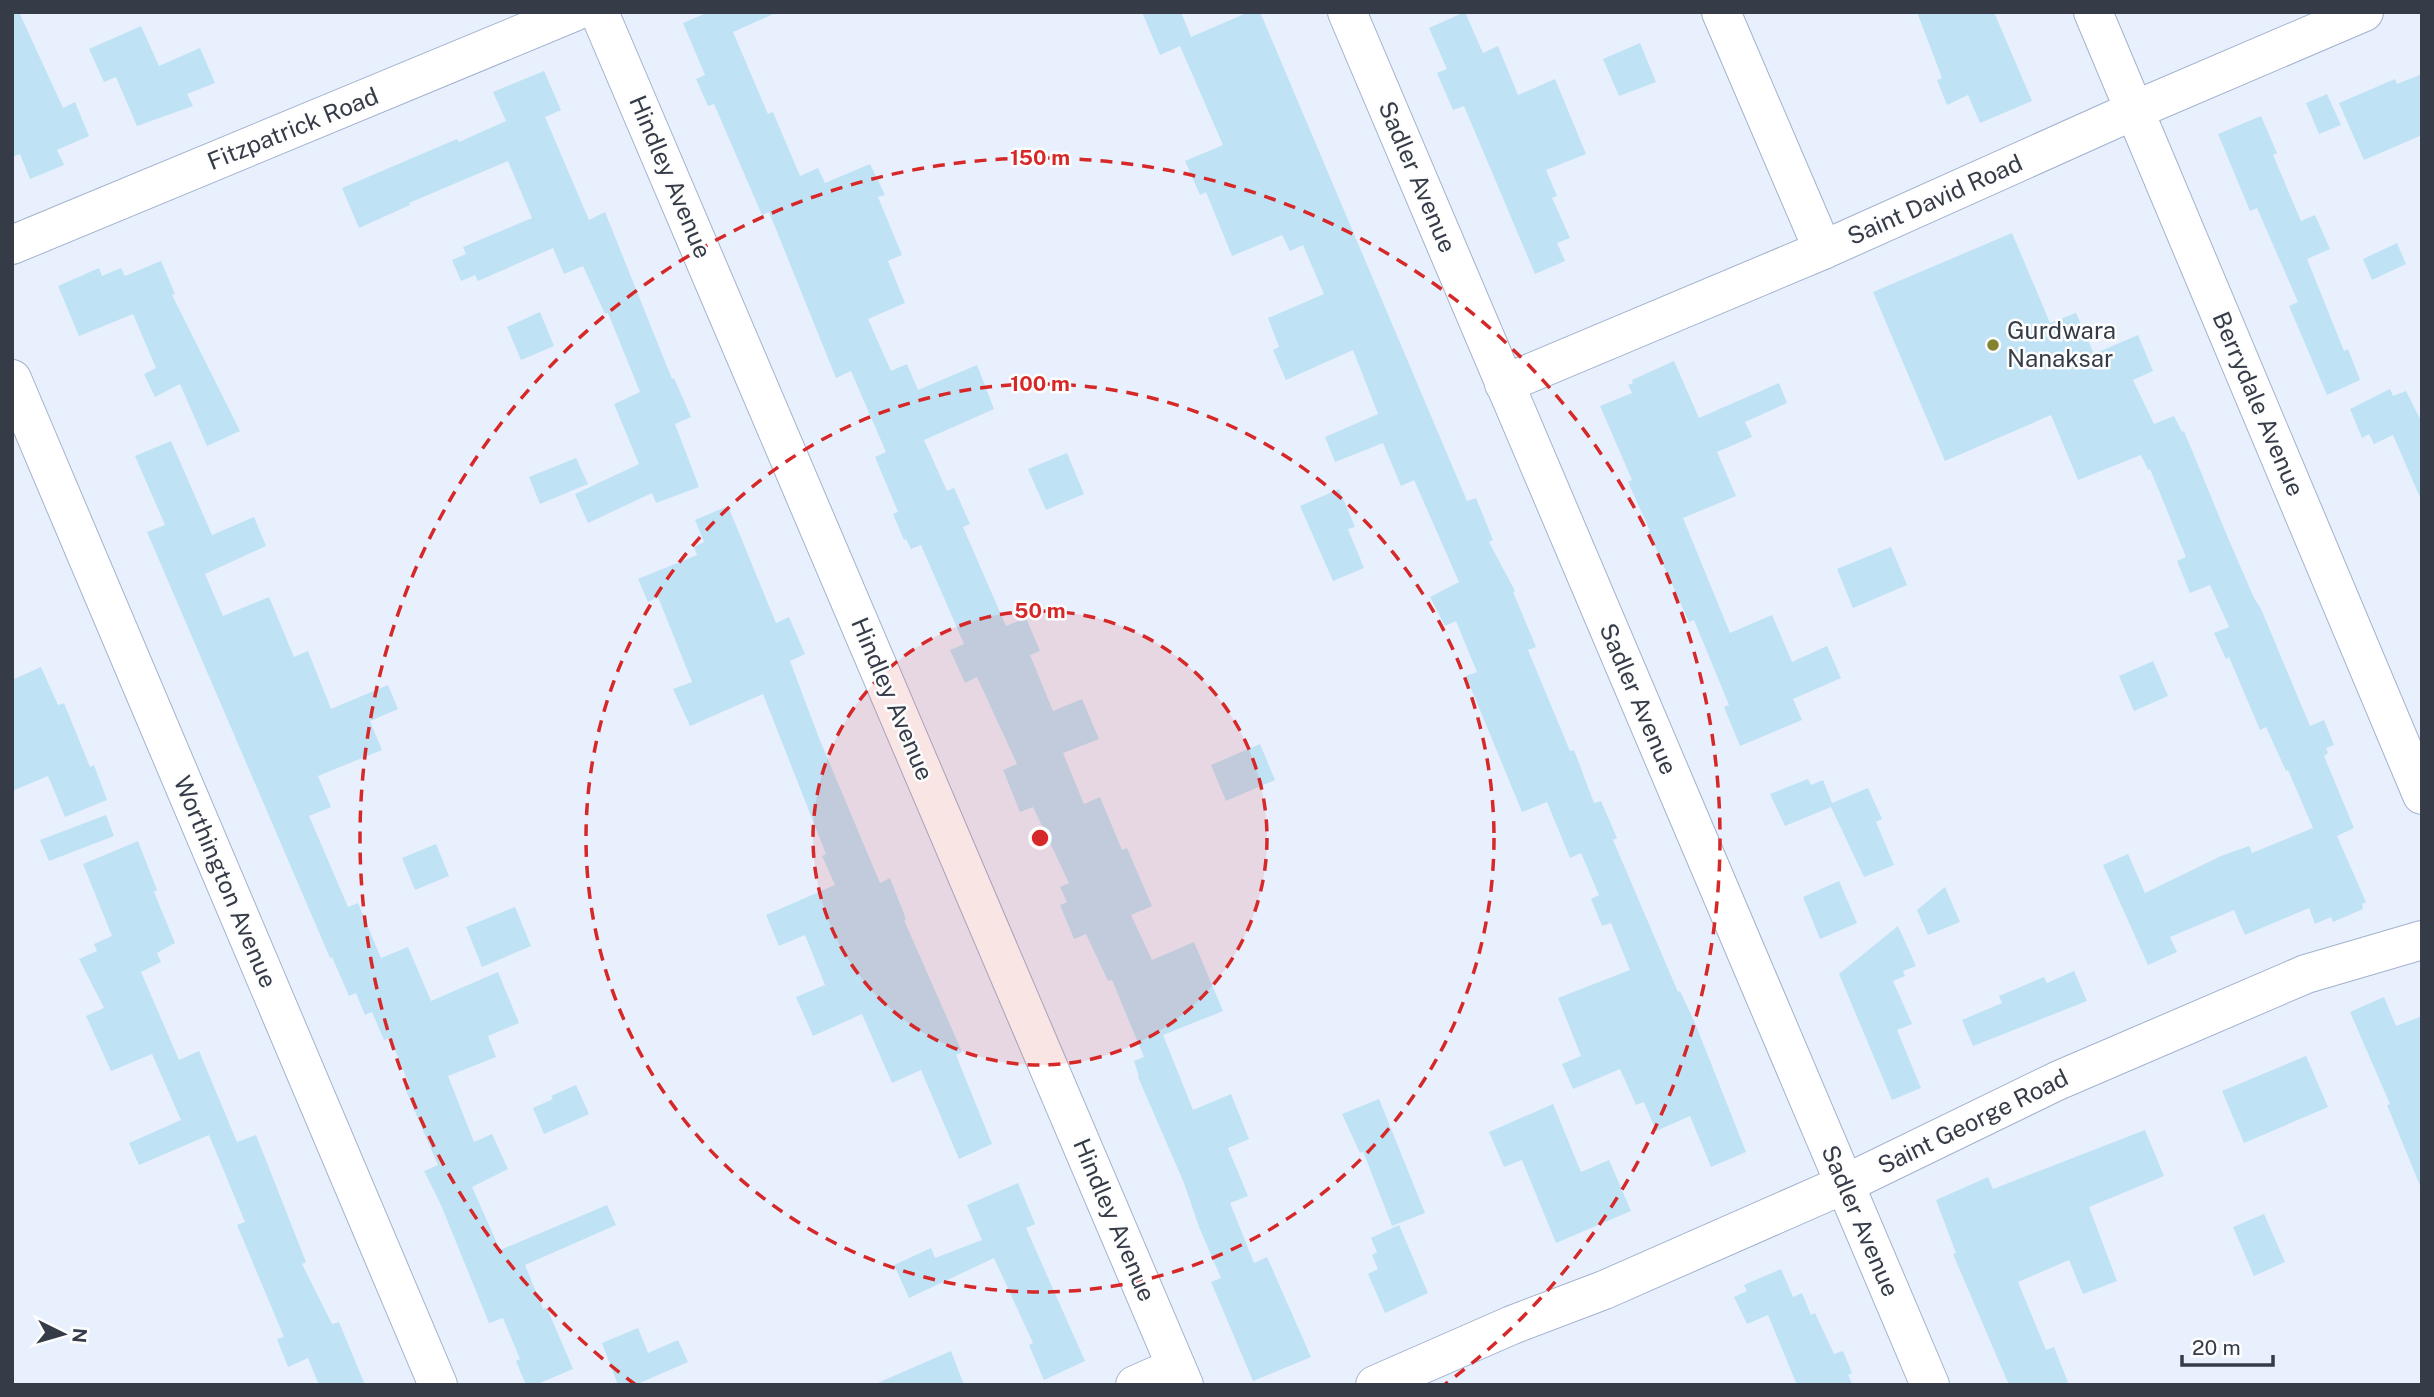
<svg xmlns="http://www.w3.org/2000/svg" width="2434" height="1397" font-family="'Public Sans',sans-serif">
<rect width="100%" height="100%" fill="#e9f0fd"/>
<g fill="#bfe2f5">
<polygon points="12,12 19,12 63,108 75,102 89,136 57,150 64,165 30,179 20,154 12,157"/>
<polygon points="709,12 778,12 733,32 768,114 773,112 800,176 818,168 825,183 870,164 885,195 878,197 902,255 888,261 905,303 868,319 891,371 907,364 918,390 977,365 994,409 924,440 947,491 954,488 970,524 963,527 1006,626 1026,618 1040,651 1030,655 1053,711 1082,699 1099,739 1063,753 1084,804 1100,797 1122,850 1127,848 1152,906 1131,915 1152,960 1194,942 1223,1011 1163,1035 1193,1110 1231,1094 1249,1139 1228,1148 1248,1196 1230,1203 1254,1263 1267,1257 1311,1357 1253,1381 1211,1282 1221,1278 1199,1227 1184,1183 1138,1077 1139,1076 1134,1061 1144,1057 1112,980 1108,981 1086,934 1074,939 1060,905 1067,902 1060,887 1069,883 1033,807 1020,812 1003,770 1017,764 977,677 965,683 950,650 964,644 921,545 911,549 906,539 904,540 893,514 898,512 875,457 886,452 851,371 836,378 769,212 762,215 714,104 708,106 696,79 705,75 683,23"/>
<polygon points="1142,12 1181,12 1191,37 1249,12 1260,12 1467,501 1476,498 1493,540 1489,542 1515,591 1513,592 1536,647 1528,650 1570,751 1574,750 1594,803 1601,801 1617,838 1613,840 1678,992 1680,991 1695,1023 1746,1152 1711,1167 1690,1116 1656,1131 1644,1102 1636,1105 1620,1069 1573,1089 1562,1064 1581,1056 1558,998 1630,970 1611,923 1602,926 1591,899 1599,895 1581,853 1570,858 1547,802 1522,812 1466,676 1477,672 1456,621 1445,626 1430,597 1459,582 1414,480 1401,486 1383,443 1335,462 1325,437 1378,414 1353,350 1286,380 1273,350 1279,347 1268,318 1324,294 1303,245 1290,251 1282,235 1232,256 1206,192 1200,195 1185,161 1223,145 1180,46 1160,55"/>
<polygon points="1465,12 1483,53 1498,46 1518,95 1555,79 1586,154 1546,170 1557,196 1552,198 1570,238 1557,243 1565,261 1535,274 1464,106 1453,110 1437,73 1447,69 1429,28"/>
<polygon points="1917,12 1994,12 2032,101 1980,123 1968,95 1947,105 1937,80 1942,78"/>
<polygon points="141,26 159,66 200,48 215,83 187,94 193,106 137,126 116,77 104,82 89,49"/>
<polygon points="1640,43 1656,82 1619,96 1603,59"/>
<polygon points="544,71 561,110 545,117 589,220 605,212 672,379 674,378 691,417 675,424 699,487 656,503 652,493 588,523 575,494 639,464 614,404 640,392 608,313 605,314 583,266 564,274 553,248 478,281 475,275 461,281 452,260 466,254 463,247 532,218 508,161 409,203 410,205 359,228 342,188 457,139 459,142 506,121 493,92"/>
<polygon points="2422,74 2422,135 2364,160 2339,103 2395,79 2397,84"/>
<polygon points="2327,94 2341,125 2319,134 2306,103"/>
<polygon points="2261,116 2277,153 2273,155 2301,221 2315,215 2330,249 2307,259 2344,351 2348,349 2360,380 2327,395 2289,306 2298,302 2257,208 2250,211 2218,134"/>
<polygon points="2012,233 2050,323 2076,313 2094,354 2138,335 2153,371 2133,380 2154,424 2174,416 2182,432 2184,431 2228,538 2254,598 2261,609 2310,726 2324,720 2334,745 2326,748 2328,753 2324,756 2354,828 2337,836 2366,902 2362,904 2363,909 2333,922 2331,917 2315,924 2309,908 2245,935 2234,910 2170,937 2177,952 2148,965 2103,865 2128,854 2145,893 2221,856 2249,846 2252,853 2313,828 2288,770 2286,771 2266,727 2260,730 2229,657 2226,659 2214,633 2229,627 2210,585 2190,593 2177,561 2186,557 2150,469 2148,470 2141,455 2078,480 2051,415 1945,461 1873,292"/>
<polygon points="2397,243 2406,264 2372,280 2363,259"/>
<polygon points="161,261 175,294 172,295 240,431 207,446 180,384 155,397 144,374 156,368 133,314 79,336 58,286 99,268 102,276 121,268 125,276"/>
<polygon points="540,312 554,346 521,360 507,327"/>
<polygon points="1674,361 1699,418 1779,383 1787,403 1745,422 1752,437 1717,452 1736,496 1683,518 1730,633 1772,615 1792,662 1827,646 1841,678 1793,699 1802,720 1740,746 1724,707 1729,705 1694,620 1689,622 1648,531 1650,531 1628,482 1632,480 1600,406 1632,393 1628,385 1633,383 1632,380"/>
<polygon points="2390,389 2393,396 2406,391 2422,423 2422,502 2393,435 2374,444 2369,434 2362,438 2350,409"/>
<polygon points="171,441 212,535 254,517 266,546 205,574 223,616 269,597 294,657 308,651 331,709 388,685 398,709 370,721 382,750 318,776 331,807 309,816 348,907 358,903 381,958 408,947 431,1001 498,972 519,1023 488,1036 496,1057 448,1076 474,1142 492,1134 508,1169 472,1187 500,1250 607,1205 616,1225 525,1265 543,1309 547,1308 573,1369 535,1385 526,1385 516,1361 520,1359 503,1318 489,1323 441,1205 424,1171 438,1165 404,1086 409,1084 390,1038 384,1040 372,1012 365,1015 356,993 349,996 332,957 330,958 147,532 165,525 135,456"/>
<polygon points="1067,453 1084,494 1046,510 1028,469"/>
<polygon points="576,458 588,484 540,504 529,477"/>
<polygon points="1339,489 1355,527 1348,529 1364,568 1333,581 1300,506"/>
<polygon points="728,506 776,623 789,617 805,654 790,661 819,738 880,883 890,878 906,919 904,920 962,1052 956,1055 992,1144 959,1159 921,1070 892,1083 862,1014 813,1036 796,997 825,985 805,935 779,946 766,915 835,885 822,856 826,854 763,694 690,726 673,689 692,682 658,597 648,602 638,579 697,555 694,547 704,542 695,520"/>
<polygon points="1891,547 1907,585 1853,608 1837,569"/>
<polygon points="2153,661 2168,696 2134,711 2119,676"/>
<polygon points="41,667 58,705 64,703 90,767 94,765 107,800 65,817 48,776 12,791 12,680"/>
<polygon points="1260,744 1275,780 1226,801 1211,765"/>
<polygon points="1808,779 1811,785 1823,780 1832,803 1868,788 1882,819 1876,822 1894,865 1864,877 1831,807 1785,826 1770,794"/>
<polygon points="106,815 114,836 49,861 40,840"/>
<polygon points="138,841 157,890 154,892 175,943 157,953 161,962 141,972 179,1060 199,1051 237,1142 256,1135 306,1262 302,1264 332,1324 339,1322 365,1385 319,1385 308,1358 288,1367 277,1339 284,1337 237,1225 245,1222 209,1135 139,1165 129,1143 181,1120 152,1054 111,1071 86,1016 104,1008 79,959 97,951 94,944 112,936 83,864"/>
<polygon points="436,844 449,876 415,890 402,858"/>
<polygon points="1839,881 1857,923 1820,939 1803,897"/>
<polygon points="1945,887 1960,922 1928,935 1917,910"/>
<polygon points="515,907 531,946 482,967 466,927"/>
<polygon points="1898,926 1916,966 1903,971 1905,976 1893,981 1912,1024 1897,1030 1921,1088 1892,1100 1839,974"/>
<polygon points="2074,971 2087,1001 1973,1046 1962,1020 2002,1003 1999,996 2044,977 2047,983"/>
<polygon points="2384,997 2396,1026 2422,1016 2421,1188 2387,1105 2390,1104 2350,1012"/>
<polygon points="2306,1056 2328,1107 2244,1143 2222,1091"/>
<polygon points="576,1085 589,1114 544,1134 533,1108 553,1099 551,1096"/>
<polygon points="1379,1099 1425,1213 1392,1226 1363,1151 1360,1153 1342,1114"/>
<polygon points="1553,1104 1581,1172 1609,1160 1631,1211 1556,1243 1522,1160 1504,1167 1489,1132"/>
<polygon points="2145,1130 2164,1176 2089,1207 2117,1281 2083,1294 2069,1260 2018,1282 2046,1350 2054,1347 2069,1385 2009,1385 1953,1254 1956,1253 1936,1200 1988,1177 1993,1189"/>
<polygon points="1018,1183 1035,1224 1026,1228 1085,1361 1044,1380 1029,1345 1033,1343 994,1258 909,1298 894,1265 931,1248 935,1258 982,1240 967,1205"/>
<polygon points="2264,1214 2285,1262 2254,1276 2233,1227"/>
<polygon points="1399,1225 1428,1293 1385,1313 1368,1274 1378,1269 1372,1255 1377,1252 1371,1238"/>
<polygon points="1781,1269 1793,1297 1802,1293 1811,1315 1815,1313 1834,1354 1843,1351 1852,1373 1848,1375 1853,1385 1797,1385 1768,1315 1747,1324 1734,1297 1747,1291 1744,1285"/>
<polygon points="638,1328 648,1353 678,1340 688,1362 635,1385 618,1385 602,1343"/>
<polygon points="951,1351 964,1385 873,1385"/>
</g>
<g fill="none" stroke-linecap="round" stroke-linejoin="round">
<g stroke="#a2b2cf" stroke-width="40">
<g id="minor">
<polyline points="599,12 1184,1385"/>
<polyline points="1347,12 1930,1385"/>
<polyline points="1721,12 1823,250"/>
<polyline points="2093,12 2422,795"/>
<polyline points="12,245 574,12"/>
<polyline points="12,379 438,1385"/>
<polyline points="1504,384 1823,250 2135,110 2364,12"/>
<polyline points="1135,1385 1176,1367"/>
<polyline points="1375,1385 1512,1325 1604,1290 1845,1184 2057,1081 2306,974 2422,940"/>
</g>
</g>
<use href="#minor" stroke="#fff" stroke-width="38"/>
</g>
<circle cx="1040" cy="838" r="227" fill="#d62828" fill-opacity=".12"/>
<g fill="none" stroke="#d62828" stroke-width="3.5" stroke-dasharray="12 9">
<circle cx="1040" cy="838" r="227"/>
<circle cx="1040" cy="838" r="454"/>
<path d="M636 1385A680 680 0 1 1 1444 1385"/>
</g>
<circle fill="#84832d" stroke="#fdfdfd" stroke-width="2.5" cx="1993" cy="345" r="7"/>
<g text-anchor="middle" stroke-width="5" stroke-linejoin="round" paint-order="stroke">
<g font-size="24" fill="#353c48" stroke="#fdfdfd">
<text transform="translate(293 129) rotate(-22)" y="8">Fitzpatrick Road</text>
<text transform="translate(670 177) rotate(67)" y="8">Hindley Avenue</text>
<text transform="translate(1417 177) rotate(67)" y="8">Sadler Avenue</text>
<text transform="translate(1935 200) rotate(-24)" y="8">Saint David Road</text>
<text transform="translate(2258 404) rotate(67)" y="8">Berrydale Avenue</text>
<text transform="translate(892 699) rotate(67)" y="8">Hindley Avenue</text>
<text transform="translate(1638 699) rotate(67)" y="8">Sadler Avenue</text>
<text transform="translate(225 882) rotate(67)" y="8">Worthington Avenue</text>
<text transform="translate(1973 1122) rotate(-26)" y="8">Saint George Road</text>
<text transform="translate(1114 1220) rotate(67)" y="8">Hindley Avenue</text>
<text transform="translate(1860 1221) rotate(67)" y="8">Sadler Avenue</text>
</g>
<g font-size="24" fill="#353c48" stroke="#fdfdfd" text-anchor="start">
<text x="2007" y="339">Gurdwara<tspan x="2007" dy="28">Nanaksar</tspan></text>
</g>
</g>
<circle cx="1040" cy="838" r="10" fill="#d62828" stroke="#fdfdfd" stroke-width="3.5"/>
<g font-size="21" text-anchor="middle" font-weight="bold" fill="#d62828" stroke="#fdfdfd" stroke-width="5" stroke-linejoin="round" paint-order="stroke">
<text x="1040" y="165">150 m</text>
<text x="1040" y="391">100 m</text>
<text x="1040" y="618">50 m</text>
</g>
<rect width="2434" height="1397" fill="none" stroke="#353c48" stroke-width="28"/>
<g transform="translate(63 1334) rotate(95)" stroke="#fdfdfd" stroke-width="5" paint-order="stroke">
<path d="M0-5L12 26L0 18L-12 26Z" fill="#353c48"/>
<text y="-10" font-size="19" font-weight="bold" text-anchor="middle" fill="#353c48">N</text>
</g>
<path d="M2182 1355v10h91v-10" fill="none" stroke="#353c48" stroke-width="3.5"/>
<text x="2192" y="1355" font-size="21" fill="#353c48" stroke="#fdfdfd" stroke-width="5" paint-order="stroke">20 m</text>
</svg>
